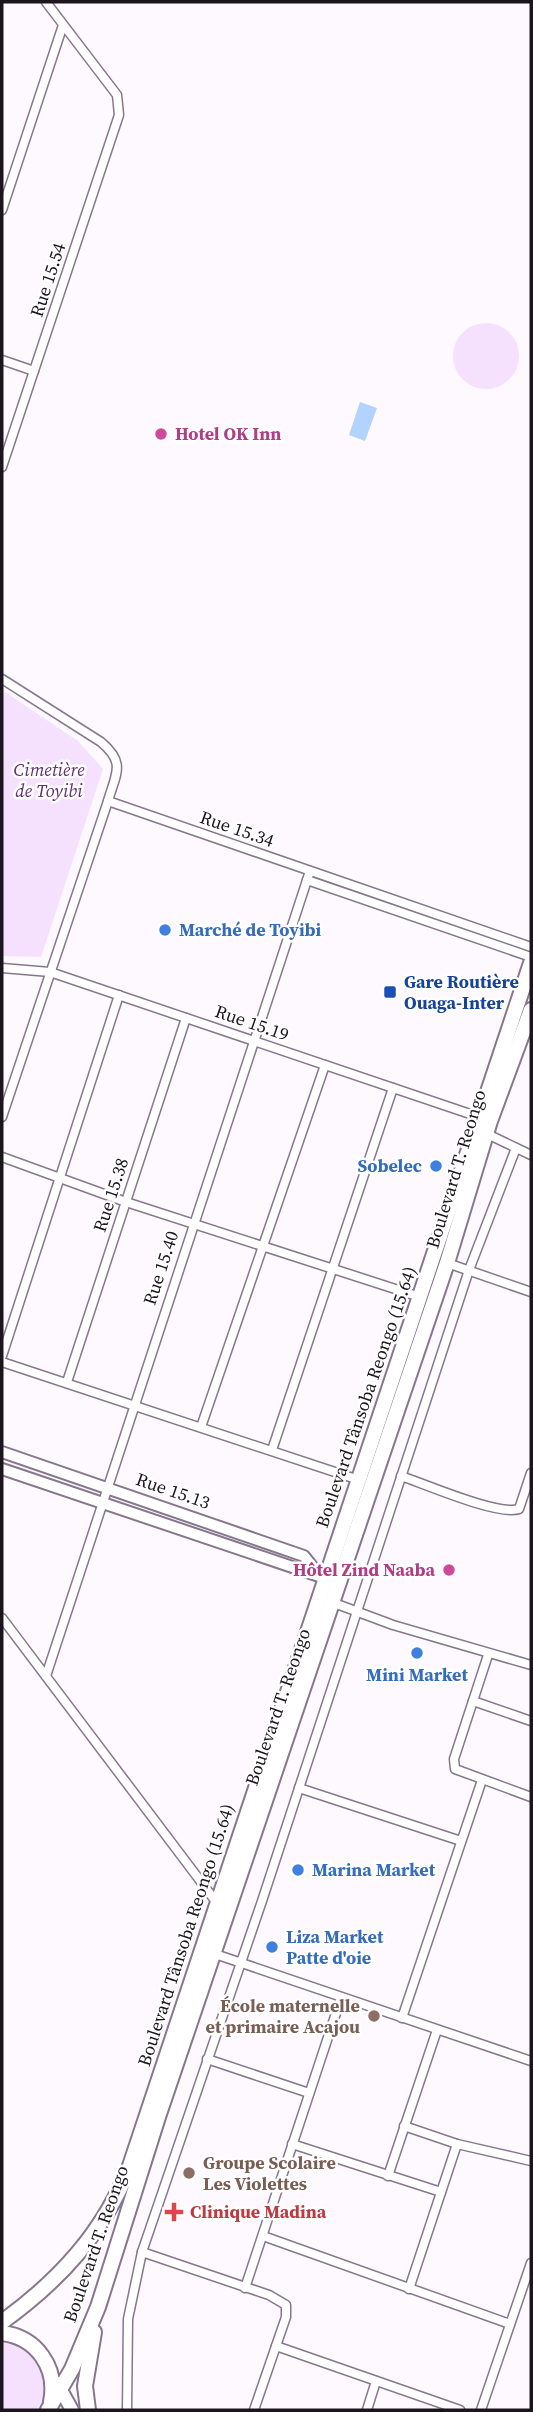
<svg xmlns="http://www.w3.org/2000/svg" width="533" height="2412" font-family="'Source Serif 4',serif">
<rect width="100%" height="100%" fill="#fdf9fe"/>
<g fill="#f5e0fe">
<circle cx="486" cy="356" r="33"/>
<polygon points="2,690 78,741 103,769 41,957 2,956"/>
<path d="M2 2339C37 2344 53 2378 42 2410H2Z"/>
</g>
<polygon fill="#b2d3fd" points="360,402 377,408 365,441 349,435"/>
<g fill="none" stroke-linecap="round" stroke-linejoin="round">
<g stroke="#87778e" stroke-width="11">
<g id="street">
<polyline points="2,210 63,25"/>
<polyline points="2,360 34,371"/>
<polyline points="2,467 119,115 117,95 46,2"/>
<path d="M2 679 101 742C126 763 116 773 108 801L2 1117"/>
<polyline points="108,801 531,947"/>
<polyline points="307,880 531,957"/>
<polyline points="2,968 50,972 482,1118"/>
<polyline points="483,1132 531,1155"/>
<polyline points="2,1157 126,1202 420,1297"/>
<polyline points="447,1263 531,1292"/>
<polyline points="2,1356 119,995"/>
<polyline points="2,1362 359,1480"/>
<polyline points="67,1382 186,1018"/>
<polyline points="201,1427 325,1065"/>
<polyline points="272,1450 393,1088"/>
<path d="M401 1476C425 1484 498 1516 519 1509L531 1473"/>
<polyline points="334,1603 393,1625 531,1665"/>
<polyline points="2,1618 217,1903"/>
<polyline points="488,1655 454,1759 455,1769 531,1797"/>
<polyline points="46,1676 310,871"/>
<polyline points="473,1701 531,1721"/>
<polyline points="299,1788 461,1841"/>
<polyline points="215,1954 531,2061"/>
<polyline points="402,2018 482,1780"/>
<polyline points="207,2059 309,2093"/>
<polyline points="404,2126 457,2144 531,2161"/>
<polyline points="292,2144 441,2192"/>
<polyline points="388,2176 437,2030"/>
<polyline points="263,2236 510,2324"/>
<polyline points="142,2252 269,2295 286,2305 286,2317 254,2410"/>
<polyline points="245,2288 341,1998"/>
<polyline points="409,2289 457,2144"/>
<polyline points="276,2346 460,2410"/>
<polyline points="127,2410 128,2319 142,2252 262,1901 469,1270 516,1148"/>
<polyline points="367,2410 376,2381"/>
<polyline points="481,2410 531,2263"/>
</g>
</g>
<g stroke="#87778e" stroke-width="14">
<g id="secondary">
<polyline points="2,1452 304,1556 327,1585"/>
<polyline points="2,1469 325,1578"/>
</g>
</g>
<g stroke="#87778e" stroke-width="16">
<polyline id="primary" points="57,2383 72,2410"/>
</g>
<g stroke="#87778e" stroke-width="18">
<g id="highway">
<path d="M2 2322C60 2280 103 2233 130 2166L531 963"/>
<path d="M2 2333C36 2337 58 2367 51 2402"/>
<polyline points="48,2410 72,2369 98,2307 158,2117 447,1263 490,1121 531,1010"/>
<polyline points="88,2410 85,2386 94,2332"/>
</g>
</g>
<use href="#street" stroke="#fff" stroke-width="8"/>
<use href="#secondary" stroke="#fff" stroke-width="10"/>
<use href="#primary" stroke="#fff" stroke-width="12"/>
<use href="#highway" stroke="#fff" stroke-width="14"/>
</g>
<g fill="#d1479c" stroke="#fff" stroke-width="2.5">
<circle cx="161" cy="434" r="7"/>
<circle cx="449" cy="1570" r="7"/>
</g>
<g fill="#3f7fe0" stroke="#fff" stroke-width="2.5">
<circle cx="165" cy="930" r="7"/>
<circle cx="436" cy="1166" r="7"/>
<circle cx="417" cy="1653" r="7"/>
<circle cx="298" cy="1870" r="7"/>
<circle cx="272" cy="1947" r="7"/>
</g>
<rect fill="#1a4fb4" stroke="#fff" stroke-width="2.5" x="383" y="985" width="14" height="14" rx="3.5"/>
<g fill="#8d6e63" stroke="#fff" stroke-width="2.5">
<circle cx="374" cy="2016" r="7"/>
<circle cx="189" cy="2173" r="7"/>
</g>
<path fill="#e0444e" stroke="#fff" stroke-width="2.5" d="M170.5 2201.5h7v7h7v7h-7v7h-7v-7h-7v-7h7z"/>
<g text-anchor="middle" stroke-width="5" stroke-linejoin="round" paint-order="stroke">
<g font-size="18" fill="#1c151e" stroke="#fff">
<text transform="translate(48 280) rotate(-72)" y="6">Rue 15.54</text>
<text transform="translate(237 829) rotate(19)" y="6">Rue 15.34</text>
<text transform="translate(252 1023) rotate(19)" y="6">Rue 15.19</text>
<text transform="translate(456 1169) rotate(-73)" y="6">Boulevard T. Reongo</text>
<text transform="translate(111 1195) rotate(-72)" y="6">Rue 15.38</text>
<text transform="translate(161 1268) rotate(-72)" y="6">Rue 15.40</text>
<text transform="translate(366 1397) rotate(-71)" y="6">Boulevard Tânsoba Reongo (15.64)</text>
<text transform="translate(173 1491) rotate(19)" y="6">Rue 15.13</text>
<text transform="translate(278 1707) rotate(-71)" y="6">Boulevard T. Reongo</text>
<text transform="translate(186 1935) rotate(-72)" y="6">Boulevard Tânsoba Reongo (15.64)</text>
<text transform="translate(96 2244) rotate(-71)" y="6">Boulevard T. Reongo</text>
</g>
<g font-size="18" font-weight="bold" fill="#b23c85" stroke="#fff" text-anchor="start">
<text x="175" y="440">Hotel OK Inn</text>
<text x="435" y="1576" text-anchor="end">Hôtel Zind Naaba</text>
</g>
<g font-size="18" font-style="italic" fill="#5f2f6f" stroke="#fff">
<text x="49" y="776">Cimetière<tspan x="49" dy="21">de Toyibi</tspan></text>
</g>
<g font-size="18" font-weight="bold" fill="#366cbe" stroke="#fff" text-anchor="start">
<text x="179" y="936">Marché de Toyibi</text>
<text x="422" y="1172" text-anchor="end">Sobelec</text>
<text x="417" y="1681" text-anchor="middle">Mini Market</text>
<text x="312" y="1876">Marina Market</text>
<text x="286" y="1943">Liza Market<tspan x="286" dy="21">Patte d'oie</tspan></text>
</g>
<g font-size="18" font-weight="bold" fill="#164399" stroke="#fff" text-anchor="start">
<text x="404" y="988">Gare Routière<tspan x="404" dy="21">Ouaga-Inter</tspan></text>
</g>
<g font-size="18" font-weight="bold" fill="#785e54" stroke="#fff" text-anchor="end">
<text x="360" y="2012">École maternelle<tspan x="360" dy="21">et primaire Acajou</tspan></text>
<text x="203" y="2169" text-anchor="start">Groupe Scolaire<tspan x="203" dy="21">Les Violettes</tspan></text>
</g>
<g font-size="18" font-weight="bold" fill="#be3a42" stroke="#fff" text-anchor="start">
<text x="190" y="2218">Clinique Madina</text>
</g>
</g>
<rect width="533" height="2412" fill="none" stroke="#1c151e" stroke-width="7"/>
</svg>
